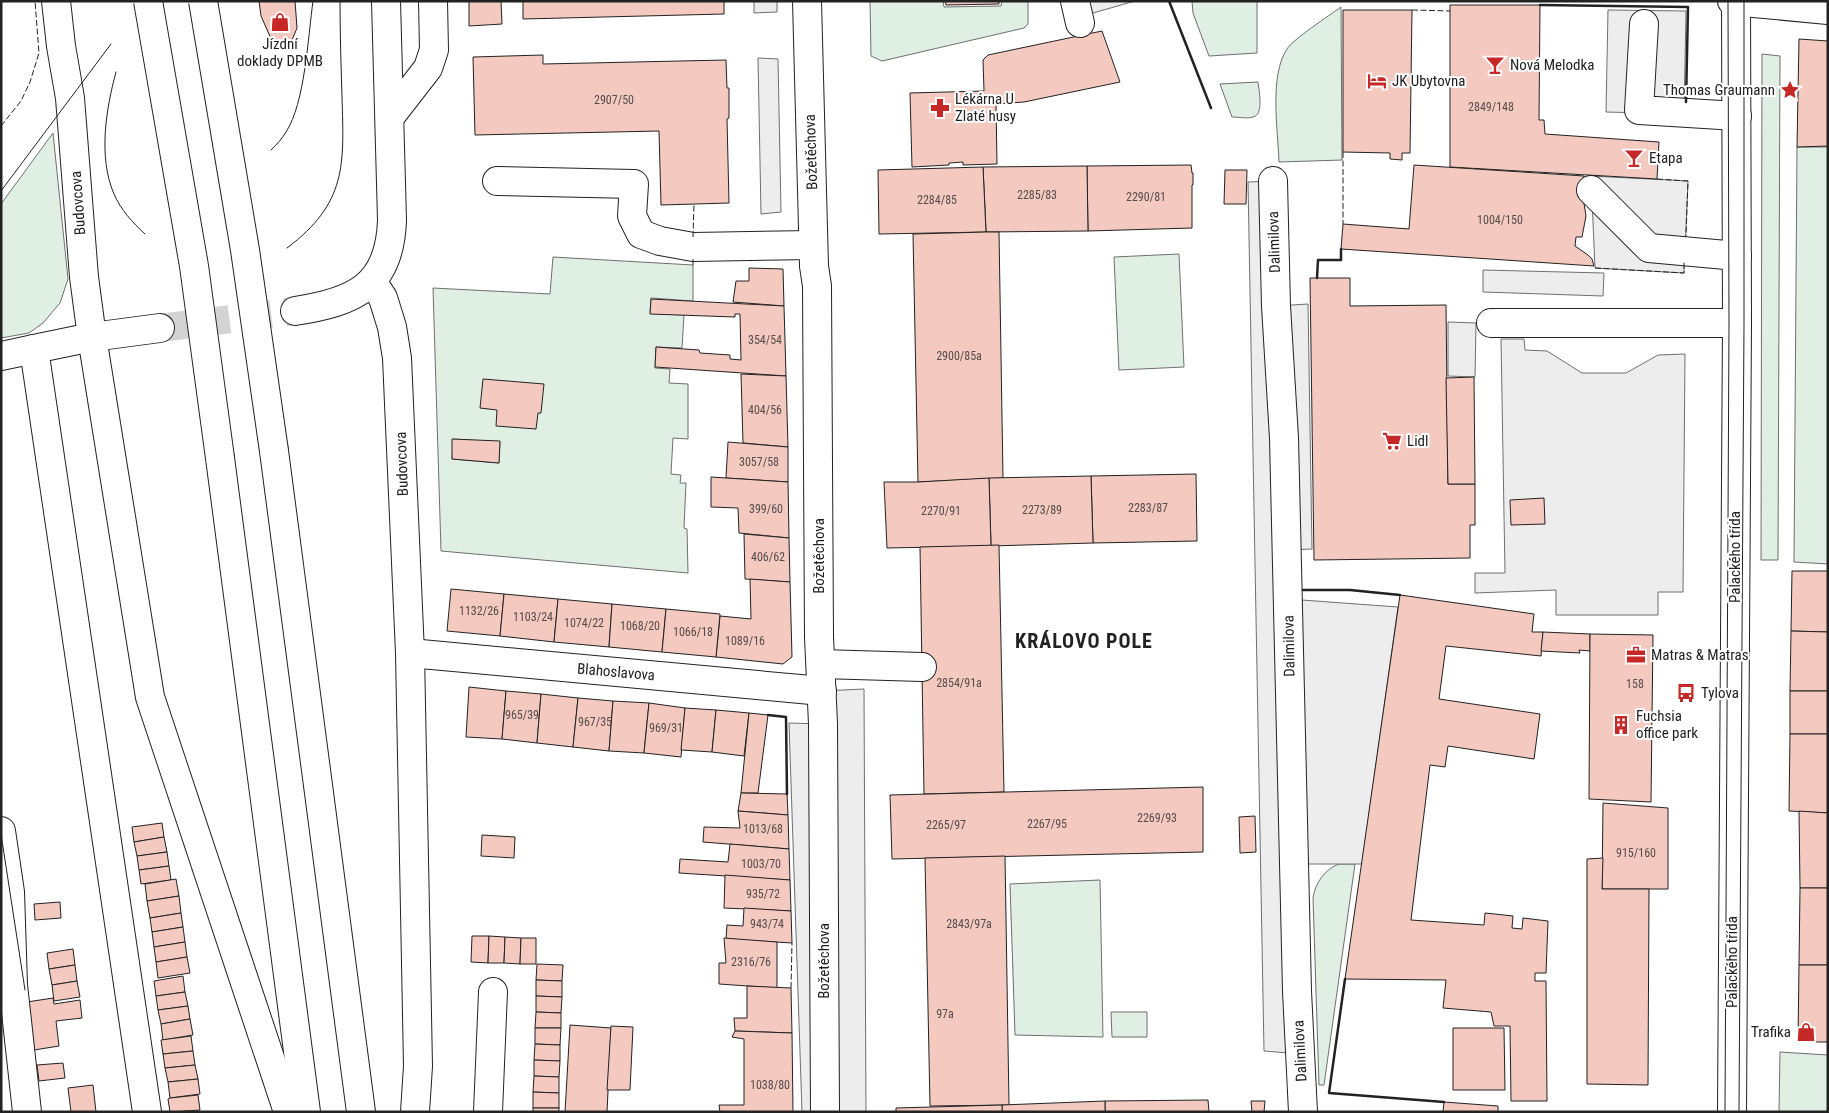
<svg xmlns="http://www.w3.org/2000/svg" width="1829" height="1113" font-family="'Roboto Condensed',sans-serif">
<rect width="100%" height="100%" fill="#fff"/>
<g fill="#e0efe3" stroke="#6f6f6f" fill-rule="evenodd">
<polygon points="870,1 943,1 944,7 1001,6 1002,1 1028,1 1028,24 1024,28 882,61 871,56"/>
<polygon points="1192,1 1257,1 1257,53 1209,56 1193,13"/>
<path d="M1341 7 1342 160 1279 162C1278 130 1269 76 1287 49 1292 40 1330 15 1341 7Z"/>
<polygon points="1762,54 1780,56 1778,560 1761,560"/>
<path d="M1258 82C1259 91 1264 115 1253 117 1247 119 1239 117 1232 117L1220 84Z"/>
<polygon points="53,133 68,279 60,303 43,323 29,333 1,338 1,204"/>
<polygon points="1797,147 1828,147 1828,564 1794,562"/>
<polygon points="1179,254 1184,367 1119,370 1114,257"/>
<path d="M553 257 693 265V301L651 298 650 313 684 315 682 348 656 347 655 368 670 369 669 383 688 384V439L673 438 671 474 681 475 680 483H686L684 528 687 529 688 573 441 551 433 288 550 294ZM453 439 500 442 499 463 452 459Z"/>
<path d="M1339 864H1355L1324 1085H1319L1313 898C1315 883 1325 869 1339 864Z"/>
<polygon points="1100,880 1103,1037 1015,1035 1010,884"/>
<polygon points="1111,1012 1147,1012 1147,1037 1112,1037"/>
<polygon points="1780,1052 1828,1055 1828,1112 1779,1112"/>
</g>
<g fill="#ededed" stroke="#6f6f6f">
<polygon points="754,1 777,1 777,12 754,13"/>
<polygon points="1075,1 1135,1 1079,17"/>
<polygon points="1608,10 1686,11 1684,114 1606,112"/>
<polygon points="758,58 778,59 781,212 761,214"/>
<polygon points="1591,176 1688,181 1684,273 1595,268"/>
<polygon points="1273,181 1276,306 1308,304 1312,549 1287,550 1288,599 1398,607 1362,864 1295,864 1301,1054 1264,1051 1248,182"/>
<polygon points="1483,270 1604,273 1603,296 1483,292"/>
<polygon points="1448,322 1476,323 1475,377 1448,376"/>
<polygon points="1501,339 1524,339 1525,350 1547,351 1582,373 1626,373 1658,355 1685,354 1683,592 1658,592 1658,615 1556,615 1556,590 1475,593 1475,573 1505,573"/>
<polygon points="864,689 866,1112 802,1112 789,723 823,724 822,691"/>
</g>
<g fill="#f3c9c0" stroke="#222">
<polygon points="259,1 295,1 297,28 290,45 283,47 272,41 261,16"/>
<polygon points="469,1 501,1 502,24 469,26"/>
<polygon points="523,1 724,1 724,14 523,19"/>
<polygon points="945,1 999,1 999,4 946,5"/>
<polygon points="1450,5 1540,5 1539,120 1544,120 1545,134 1659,142 1657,179 1450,167"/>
<polygon points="1343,10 1412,10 1410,153 1402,153 1402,160 1390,159 1390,153 1343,152"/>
<polygon points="1102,31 1120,82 1024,102 996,104 997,164 963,165 963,162 949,163 949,165 912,167 910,93 984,91 983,60 988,55"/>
<polygon points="1799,39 1828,41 1828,146 1797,147"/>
<polygon points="543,55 543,64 726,60 727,88 729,88 729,118 727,119 729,203 661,205 659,131 475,135 473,57"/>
<polygon points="1191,165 1192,173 1193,173 1193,185 1192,185 1192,228 1088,231 1087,166"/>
<polygon points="1414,165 1584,176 1583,197 1586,216 1582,237 1576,237 1575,246 1588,255 1592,259 1594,266 1341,249 1343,224 1409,229"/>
<polygon points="1087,166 1088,231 986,232 983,167"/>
<polygon points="983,167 986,232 879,234 878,170"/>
<polygon points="1225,170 1247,170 1246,204 1224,204"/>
<polygon points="986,232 999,232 1003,478 918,482 913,234"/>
<polygon points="749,268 783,269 784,306 733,302 736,281 749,281"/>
<polygon points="1310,278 1350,278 1350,306 1446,305 1448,484 1475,484 1475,525 1470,525 1470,558 1314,560"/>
<polygon points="651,299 784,306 786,376 655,367 656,347 699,350 700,353 730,355 730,359 741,360 740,314 735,314 735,317 650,314"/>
<polygon points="741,374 786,376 788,447 743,443"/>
<polygon points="1474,377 1475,484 1448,484 1446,378"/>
<polygon points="483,379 544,384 541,413 538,413 536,429 496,426 497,410 480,408"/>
<polygon points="452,439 500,441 499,463 452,459"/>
<polygon points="728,442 788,447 788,482 726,478"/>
<polygon points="1196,474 1197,541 1093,543 1091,476"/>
<polygon points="1091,476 1093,543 991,546 989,478"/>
<polygon points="711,477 788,482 789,538 739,533 738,508 711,507"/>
<polygon points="989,478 991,546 887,548 884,482 918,482"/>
<polygon points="1544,498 1545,524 1511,525 1510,500"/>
<polygon points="744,534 789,538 790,582 745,579"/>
<polygon points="999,545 1004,792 924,794 920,547"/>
<polygon points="1792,571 1828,571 1828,632 1791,631"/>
<polygon points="750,579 790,582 792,657 783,664 716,657 720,616 751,619"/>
<polygon points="451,589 504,594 500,636 447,631"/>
<polygon points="504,594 558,599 554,642 500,636"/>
<polygon points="1400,595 1534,614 1532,632 1543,632 1541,656 1446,646 1439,699 1540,714 1534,759 1448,746 1445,767 1430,765 1411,920 1484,925 1485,913 1513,916 1512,928 1522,929 1523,918 1548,921 1546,973 1535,973 1535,981 1546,981 1547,1101 1511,1101 1510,1026 1494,1026 1491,1012 1443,1008 1446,980 1345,979"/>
<polygon points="558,599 612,604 609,647 554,642"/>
<polygon points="612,604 666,609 662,652 609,647"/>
<polygon points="666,609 720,614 716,657 662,652"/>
<polygon points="1791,631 1828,632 1828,691 1790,691"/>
<polygon points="1543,632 1590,634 1590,651 1579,650 1580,653 1541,651"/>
<polygon points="1590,634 1653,635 1651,802 1589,799"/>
<polygon points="469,687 506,691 502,739 466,737"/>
<polygon points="506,691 541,694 537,743 502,739"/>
<rect x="1790" y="691" width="38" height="43"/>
<polygon points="541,694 578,698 573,747 537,743"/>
<polygon points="578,698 613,701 609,751 573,747"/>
<polygon points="613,701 649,703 644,753 609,751"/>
<polygon points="649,703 685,708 681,757 644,753"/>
<polygon points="685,708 716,710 712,752 681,750"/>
<polygon points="716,710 749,713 744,756 712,752"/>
<polygon points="749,713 768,715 758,793 741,793"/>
<polygon points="1790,734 1828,734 1828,813 1789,811"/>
<polygon points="1203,787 1203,852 892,859 890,795"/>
<polygon points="741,793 787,794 788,815 738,811"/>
<polygon points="1603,803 1668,808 1668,889 1602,889"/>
<polygon points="738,811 788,815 789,849 703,842 704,827 740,828"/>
<polygon points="1799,811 1828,813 1828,888 1800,888"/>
<polygon points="1255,816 1256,852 1240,853 1239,817"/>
<polygon points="162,823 164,837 134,842 132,827"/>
<polygon points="482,835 515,837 514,858 481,856"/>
<polygon points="164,837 167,852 137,856 134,842"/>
<polygon points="730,844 789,849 790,880 679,873 680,859 728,862"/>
<polygon points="167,852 169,866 139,870 137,856"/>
<polygon points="1005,856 1009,1105 930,1106 925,858"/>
<polygon points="1603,858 1602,889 1649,889 1648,1085 1587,1084 1587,859"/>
<polygon points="169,866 171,880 141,884 139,870"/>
<polygon points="725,875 790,880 791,911 724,908"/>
<polygon points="176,879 179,896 147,901 145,884"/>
<polygon points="1800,888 1828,888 1828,965 1799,965"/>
<polygon points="179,896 181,913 150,918 147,901"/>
<polygon points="60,902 61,918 35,920 34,904"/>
<polygon points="744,908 791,911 792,943 726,939 727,925 743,926"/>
<polygon points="181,913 183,927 152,932 150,918"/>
<polygon points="183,927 185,942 154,947 152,932"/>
<polygon points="472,936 489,936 488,963 471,962"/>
<polygon points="489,936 505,937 504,963 488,963"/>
<polygon points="505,937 521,938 520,964 504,963"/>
<polygon points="521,938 536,938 536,964 520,964"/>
<polygon points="724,938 777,942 777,988 719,984 719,963 726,963"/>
<polygon points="185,942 187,957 156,962 154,947"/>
<polygon points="73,949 75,965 49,969 47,953"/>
<polygon points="187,957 190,973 158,978 156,962"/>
<polygon points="537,964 563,965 562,981 536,980"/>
<polygon points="75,965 77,981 52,985 49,969"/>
<polygon points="1799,965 1828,965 1828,1042 1798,1042"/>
<polygon points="183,976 185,992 156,996 154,981"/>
<polygon points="536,980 562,981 562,997 536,996"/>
<polygon points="77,981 80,997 54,1001 52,985"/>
<polygon points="747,986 791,988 792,1033 735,1031 734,1018 747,1018"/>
<polygon points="185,992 188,1006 158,1010 156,996"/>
<polygon points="536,996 562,997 561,1013 536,1012"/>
<polygon points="53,998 54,1004 80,1000 82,1018 56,1021 59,1046 34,1050 27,1002"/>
<polygon points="188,1006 190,1019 161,1024 158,1010"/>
<polygon points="536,1012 561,1013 561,1028 535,1028"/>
<polygon points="190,1019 193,1035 163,1040 161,1024"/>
<polygon points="570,1025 611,1028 607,1112 565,1112"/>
<polygon points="611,1026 633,1027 630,1090 607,1090"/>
<polygon points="535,1028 561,1028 560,1045 535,1044"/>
<polygon points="1453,1028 1504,1028 1505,1090 1453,1090"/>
<polygon points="735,1031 792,1033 793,1112 720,1112 719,1105 744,1105 744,1039 732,1037"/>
<polygon points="191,1036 193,1051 163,1054 161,1040"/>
<polygon points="535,1044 560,1045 560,1061 534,1060"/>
<polygon points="193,1051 195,1065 165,1068 163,1054"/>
<polygon points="534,1060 560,1061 559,1077 534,1076"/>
<polygon points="63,1063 65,1078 39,1081 37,1065"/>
<polygon points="195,1065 198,1079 168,1082 165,1068"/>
<polygon points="534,1076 559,1077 559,1093 533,1092"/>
<polygon points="198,1079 200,1094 170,1098 168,1082"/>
<polygon points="93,1085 96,1112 71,1112 68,1088"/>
<polygon points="533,1092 559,1093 559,1108 533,1108"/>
<polygon points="198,1095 200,1110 170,1112 168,1099 170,1098"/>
<polygon points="1208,1100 1209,1112 1105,1112 1105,1101"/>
<polygon points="1105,1101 1105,1112 1002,1112 1002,1105"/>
<polygon points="1251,1101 1265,1101 1264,1112 1252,1112"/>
<polygon points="1444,1102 1498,1106 1498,1112 1443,1112"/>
<polygon points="1002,1105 1002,1112 896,1112 896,1108"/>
<rect x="533" y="1108" width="26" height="4"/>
</g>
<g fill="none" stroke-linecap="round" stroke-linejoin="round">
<polyline stroke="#d3d3d3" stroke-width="28" stroke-dasharray="28 14" stroke-linecap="butt" points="160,328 295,311"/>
<g stroke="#222" stroke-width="30">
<g id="minor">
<polyline points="56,1 61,46 70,98 84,277 92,337"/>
<polyline points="807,1 814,266 817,286 819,637 823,724 825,1112"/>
<polyline points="1075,1 1080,23"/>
<polyline points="1732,1 1828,10"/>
<polyline points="1644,24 1639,110 1737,116"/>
<polyline points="390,117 428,68 434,50 433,1"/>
<polyline points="497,181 634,184 632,216 641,234 660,241 693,247 813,245"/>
<polyline points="1273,181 1276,306 1284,438 1297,991 1303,1112"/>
<polyline points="1591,190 1649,248 1737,256"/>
<polyline points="372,281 383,298 392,327 397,358 410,653 822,691"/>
<path d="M295 311C355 302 390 286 392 220L386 1"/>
<polyline points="1491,323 1737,323"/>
<polyline points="1,356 34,349"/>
<polyline points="821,664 922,667"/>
<polyline points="1,831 10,892 13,985 27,1112"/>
<polyline points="147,1112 34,349 92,337 160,328"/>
<polyline points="488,1112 493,992"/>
<polyline points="1732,1112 1737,323 1736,1"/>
</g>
</g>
<g stroke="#222" stroke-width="30">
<g id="highway">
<polyline points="92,337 150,697 288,1112"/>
<polyline points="274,451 361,1112"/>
<polyline points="220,458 306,1112"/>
<polyline points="410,653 418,1066 415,1112"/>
</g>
</g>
<use href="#minor" stroke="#fff" stroke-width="28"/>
<use href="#highway" stroke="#fff" stroke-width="28"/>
<g stroke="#222" stroke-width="1">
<path d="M116 72C106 109 98 157 114 194 121 210 132 222 145 234"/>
<path d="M271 150C277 144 282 139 286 132 305 103 308 37 313 1"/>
<polyline points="1,191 111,44"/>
<path d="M287 248C347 203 344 165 342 97 341 65 340 33 340 1"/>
<polyline points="1,834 25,990"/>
<polyline points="1725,1112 1729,323 1728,1"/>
<polyline points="1739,1112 1744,323 1744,1"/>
</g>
<g stroke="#222" stroke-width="30" stroke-linecap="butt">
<g id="highway-bridge">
<polyline points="148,1 194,266 220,458"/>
<polyline points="203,1 245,250 274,451"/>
</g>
</g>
<use href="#highway-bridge" stroke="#fff" stroke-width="28"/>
<g stroke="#222" stroke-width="1" stroke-dasharray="6 2.5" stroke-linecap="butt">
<polyline points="1412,10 1450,11"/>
<polyline points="1,126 21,101 30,82 39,53 35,1"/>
<polyline points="1343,152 1343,224"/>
<polyline points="1657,179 1688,181 1686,236"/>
<polyline points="693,237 694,204"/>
<polyline points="693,265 693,257"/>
<polyline points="1595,268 1684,273 1684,262"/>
<polyline points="791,988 792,943"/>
</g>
<g stroke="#222" stroke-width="2.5">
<polyline points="1169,1 1211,108"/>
<polyline points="1540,5 1688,7 1686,102"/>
<polyline points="1317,278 1318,260 1341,260 1341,249"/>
<polyline points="1303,590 1350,590 1400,595"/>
<polyline points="768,715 786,717 787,794"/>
<polyline points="1345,979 1329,1093 1444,1102"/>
</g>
</g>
<defs>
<g id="shop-bare" transform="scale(1.5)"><path d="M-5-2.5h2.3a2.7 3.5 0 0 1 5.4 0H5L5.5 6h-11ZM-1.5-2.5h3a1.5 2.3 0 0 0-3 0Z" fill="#c62828" stroke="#fff" stroke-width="2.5" paint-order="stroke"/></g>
<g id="bar-bare" transform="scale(1.5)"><path d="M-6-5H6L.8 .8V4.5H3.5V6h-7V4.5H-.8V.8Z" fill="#c62828" stroke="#fff" stroke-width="2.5" paint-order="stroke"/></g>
<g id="hotel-bare" transform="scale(1.5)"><path d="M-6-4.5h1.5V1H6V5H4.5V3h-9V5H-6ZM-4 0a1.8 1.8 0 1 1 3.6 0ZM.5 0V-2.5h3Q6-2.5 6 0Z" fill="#c62828" stroke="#fff" stroke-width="2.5" paint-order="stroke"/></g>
<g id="sight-bare" transform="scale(1.5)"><path d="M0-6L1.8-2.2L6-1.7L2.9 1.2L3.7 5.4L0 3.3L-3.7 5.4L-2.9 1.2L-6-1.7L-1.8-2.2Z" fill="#c62828" stroke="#fff" stroke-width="2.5" paint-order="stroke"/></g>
<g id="pharmacy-bare" transform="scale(1.5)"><path d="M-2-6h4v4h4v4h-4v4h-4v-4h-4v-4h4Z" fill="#c62828" stroke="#fff" stroke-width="2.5" paint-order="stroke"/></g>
<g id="supermarket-bare" transform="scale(1.5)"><path d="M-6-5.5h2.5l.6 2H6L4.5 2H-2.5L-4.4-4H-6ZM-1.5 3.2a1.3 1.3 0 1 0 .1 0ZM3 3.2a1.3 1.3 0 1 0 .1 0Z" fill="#c62828" stroke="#fff" stroke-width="2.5" paint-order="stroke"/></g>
<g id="office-bare" transform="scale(1.5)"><path d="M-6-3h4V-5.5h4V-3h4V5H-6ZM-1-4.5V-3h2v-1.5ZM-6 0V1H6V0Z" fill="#c62828" stroke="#fff" stroke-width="2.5" paint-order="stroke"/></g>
<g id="bus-bare" transform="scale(1.5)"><path d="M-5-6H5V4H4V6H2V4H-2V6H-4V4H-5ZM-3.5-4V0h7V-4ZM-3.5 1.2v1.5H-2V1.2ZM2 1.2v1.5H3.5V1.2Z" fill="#c62828" stroke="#fff" stroke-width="2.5" paint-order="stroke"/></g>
<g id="building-bare" transform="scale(1.5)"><path d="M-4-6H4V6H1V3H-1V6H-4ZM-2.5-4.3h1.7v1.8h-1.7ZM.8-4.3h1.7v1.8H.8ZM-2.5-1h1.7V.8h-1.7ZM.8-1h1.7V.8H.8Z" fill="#c62828" stroke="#fff" stroke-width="2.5" paint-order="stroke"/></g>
</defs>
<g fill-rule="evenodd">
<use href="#shop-bare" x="280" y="22"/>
<use href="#bar-bare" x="1495" y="65"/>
<use href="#hotel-bare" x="1377" y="81"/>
<use href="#sight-bare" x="1790" y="90"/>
<use href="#pharmacy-bare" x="940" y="108"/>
<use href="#bar-bare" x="1634" y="158"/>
<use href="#supermarket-bare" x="1392" y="441"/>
<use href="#office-bare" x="1636" y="655"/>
<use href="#bus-bare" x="1686" y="693"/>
<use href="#building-bare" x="1621" y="725"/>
<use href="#shop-bare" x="1806" y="1032"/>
</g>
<g text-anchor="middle" stroke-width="4" stroke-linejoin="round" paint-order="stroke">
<g font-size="12" fill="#564c4a">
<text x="614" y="104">2907/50</text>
<text x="1491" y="111">2849/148</text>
<text x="1037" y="199">2285/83</text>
<text x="1146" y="201">2290/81</text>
<text x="937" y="204">2284/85</text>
<text x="1500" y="224">1004/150</text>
<text x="765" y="344">354/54</text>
<text x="959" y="360">2900/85a</text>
<text x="765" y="414">404/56</text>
<text x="759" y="466">3057/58</text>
<text x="1148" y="512">2283/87</text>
<text x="766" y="513">399/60</text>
<text x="1042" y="514">2273/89</text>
<text x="941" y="515">2270/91</text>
<text x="768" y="561">406/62</text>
<text x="479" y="615">1132/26</text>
<text x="533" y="621">1103/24</text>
<text x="584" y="627">1074/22</text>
<text x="640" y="630">1068/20</text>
<text x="693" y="636">1066/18</text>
<text x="745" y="645">1089/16</text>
<text x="959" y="687">2854/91a</text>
<text x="1635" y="688">158</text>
<text x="522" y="719">965/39</text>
<text x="595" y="726">967/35</text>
<text x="666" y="732">969/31</text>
<text x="1157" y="822">2269/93</text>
<text x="1047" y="828">2267/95</text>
<text x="946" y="829">2265/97</text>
<text x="763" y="833">1013/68</text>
<text x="1636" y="857">915/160</text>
<text x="761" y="868">1003/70</text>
<text x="763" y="898">935/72</text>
<text x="767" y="928">943/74</text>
<text x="969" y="928">2843/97a</text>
<text x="751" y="966">2316/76</text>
<text x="945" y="1018">97a</text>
<text x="770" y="1089">1038/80</text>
</g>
<g font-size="15" fill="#222" stroke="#fff" text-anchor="start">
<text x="280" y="49" text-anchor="middle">Jízdní<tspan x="280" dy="17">doklady DPMB</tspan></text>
<text x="1510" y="70">Nová Melodka</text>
<text x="1392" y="86">JK Ubytovna</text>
<text x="1775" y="95" text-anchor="end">Thomas Graumann</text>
<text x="955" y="104">Lékárna U<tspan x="955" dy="17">Zlaté husy</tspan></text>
<text x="1649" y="163">Etapa</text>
<text x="1407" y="446">Lidl</text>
<text x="1651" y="660">Matras &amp; Matras</text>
<text x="1701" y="698">Tylova</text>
<text x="1636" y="721">Fuchsia<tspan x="1636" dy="17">office park</tspan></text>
<text x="1791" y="1037" text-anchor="end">Trafika</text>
</g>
<g font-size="15" fill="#222" stroke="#fff">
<text transform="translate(811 152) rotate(-92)" y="5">Božetěchova</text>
<text transform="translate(78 203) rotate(-94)" y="5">Budovcova</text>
<text transform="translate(1274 242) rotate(-92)" y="5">Dalimilova</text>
<text transform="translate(402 464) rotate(-92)" y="5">Budovcova</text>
<text transform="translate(819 556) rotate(-90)" y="5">Božetěchova</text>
<text transform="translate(1735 557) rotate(-90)" y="5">Palackého třída</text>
<text transform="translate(1289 646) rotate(-91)" y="5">Dalimilova</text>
<text transform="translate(616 672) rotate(5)" y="5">Blahoslavova</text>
<text transform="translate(824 961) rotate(-90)" y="5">Božetěchova</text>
<text transform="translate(1732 962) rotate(-90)" y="5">Palackého třída</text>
<text transform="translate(1300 1051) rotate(-93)" y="5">Dalimilova</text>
</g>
<g font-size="20" font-weight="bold" letter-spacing="1" fill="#222" stroke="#fff">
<text x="1084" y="648">KRÁLOVO POLE</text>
</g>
</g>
<rect width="1829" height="1113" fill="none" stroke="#222222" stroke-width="5"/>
</svg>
